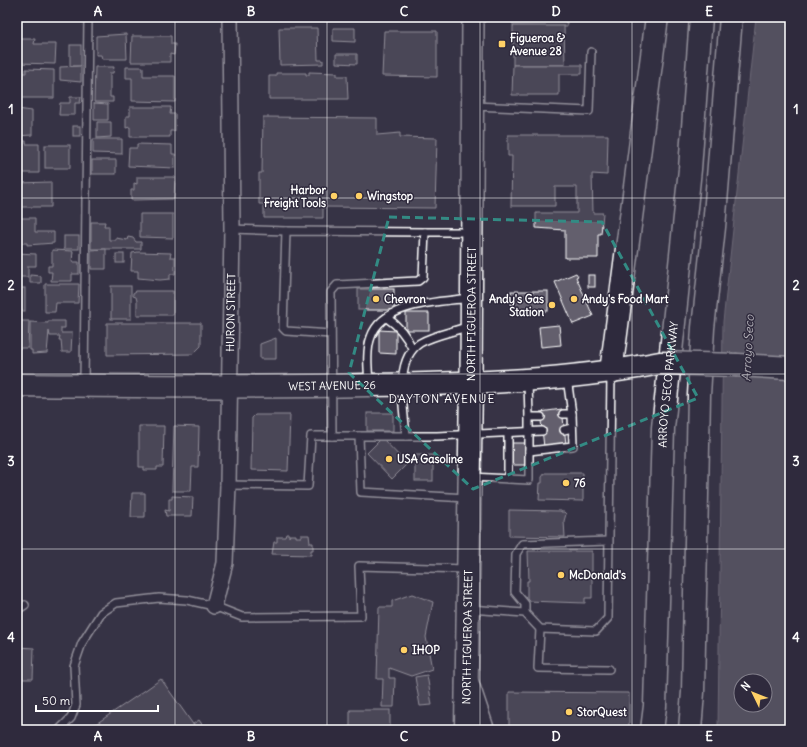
<svg xmlns="http://www.w3.org/2000/svg" width="807" height="747" font-family="Delius,sans-serif">
<rect width="100%" height="100%" fill="#373345"/>
<filter id="ink" filterUnits="userSpaceOnUse"><feTurbulence type="fractalNoise" baseFrequency=".025" numOctaves="2"/><feDisplacementMap in="SourceGraphic" scale="8" xChannelSelector="R" yChannelSelector="G"/><feConvolveMatrix kernelMatrix="1 2 1 2 8 2 1 2 1" color-interpolation-filters="sRGB"/></filter>
<g filter="url(#ink)">
<path fill="#76737f" stroke="#adabb2" fill-rule="evenodd" d="M756 17H790V730H718L723 322ZM741 681H765V705H741Z"/>
<g fill="#635f6d" stroke="#fff">
<polygon points="513,17 565,17 567,19 567,22 565,22 567,23 567,27 513,26"/>
<polygon points="513,26 564,26 565,65 513,65"/>
<polygon points="279,28 317,28 318,60 323,60 323,64 280,65"/>
<polygon points="333,28 355,28 355,42 333,41"/>
<polygon points="384,31 437,31 437,77 382,76"/>
<polygon points="126,34 127,59 102,59 101,55 96,55 96,36"/>
<polygon points="132,36 171,36 171,44 175,44 174,55 170,54 170,62 131,62"/>
<polygon points="17,39 35,39 34,44 56,44 55,64 17,63"/>
<rect x="70" y="45" width="11" height="21"/>
<polygon points="336,54 357,54 357,64 336,63"/>
<polygon points="513,65 582,65 582,74 559,74 559,95 512,95"/>
<polygon points="81,66 81,82 60,80 60,67"/>
<polygon points="95,67 114,67 113,73 110,73 110,97 113,97 113,102 94,102"/>
<polygon points="126,67 143,67 143,76 175,76 175,102 132,101 132,78 126,78"/>
<polygon points="26,69 54,70 54,98 17,98 17,73 26,73"/>
<polygon points="309,72 337,73 337,76 347,76 348,99 269,99 269,76 276,76 276,73 306,73 306,75 309,75"/>
<polygon points="70,97 81,97 80,103 75,103 75,115 59,115 60,103 70,103"/>
<polygon points="94,103 108,104 108,120 94,120"/>
<polygon points="130,107 171,107 170,114 175,114 175,131 170,131 170,137 130,137 130,127 126,128 126,116 130,116"/>
<polygon points="17,109 32,111 32,135 17,136"/>
<polygon points="263,117 377,118 377,135 400,133 400,137 437,138 435,208 323,207 323,218 264,218 264,204 259,204 259,173 262,173"/>
<polygon points="97,122 111,122 111,137 97,138"/>
<rect x="73" y="126" width="7" height="10"/>
<polygon points="508,135 608,135 607,175 592,174 593,213 603,213 601,234 598,234 598,258 565,258 565,230 536,228 536,213 577,213 577,187 555,187 555,206 511,206 512,156 508,156"/>
<polygon points="93,139 122,139 122,154 93,153"/>
<polygon points="17,141 26,141 26,144 39,144 39,173 17,173"/>
<polygon points="137,144 172,145 172,154 175,154 175,168 128,166 129,148 137,148"/>
<rect x="45" y="145" width="25" height="23"/>
<rect x="92" y="160" width="24" height="14"/>
<polygon points="137,177 175,177 174,199 131,200 131,190 134,190 134,183 137,184"/>
<polygon points="51,182 51,207 17,207 17,183"/>
<polygon points="140,214 173,214 173,238 140,237"/>
<polygon points="17,218 35,218 35,232 54,232 54,243 27,245 27,243 17,243"/>
<polygon points="91,222 105,222 104,226 109,226 109,240 116,240 116,238 127,240 128,237 133,238 136,242 141,242 141,249 91,249"/>
<rect x="64" y="236" width="15" height="13"/>
<polygon points="106,249 106,269 91,269 91,250"/>
<polygon points="52,250 73,251 72,262 79,262 79,274 72,274 72,281 51,281 52,272 48,272 48,266 52,266"/>
<polygon points="138,252 171,253 170,257 175,257 175,274 170,274 170,279 160,280 138,278 138,271 131,271 132,253"/>
<polygon points="17,253 36,254 36,266 28,266 28,277 17,277"/>
<rect x="116" y="254" width="8" height="9"/>
<polygon points="576,273 578,276 576,277 593,316 573,324 555,282"/>
<polygon points="30,275 41,276 41,283 30,283"/>
<rect x="588" y="275" width="7" height="12"/>
<polygon points="45,284 79,284 78,303 56,303 55,312 45,312"/>
<rect x="111" y="286" width="20" height="33"/>
<rect x="17" y="288" width="8" height="23"/>
<rect x="358" y="289" width="36" height="21"/>
<polygon points="136,291 173,291 173,315 137,315 137,301 136,297 133,296 133,293"/>
<rect x="511" y="291" width="37" height="20"/>
<rect x="406" y="313" width="23" height="17"/>
<polygon points="17,321 29,321 28,348 17,348"/>
<polygon points="48,321 65,321 65,328 61,328 61,333 72,333 71,352 62,352 61,340 59,340 60,336 50,336 49,331 47,353 32,354 32,350 30,350 30,322 48,323"/>
<polygon points="107,323 201,323 201,346 193,354 107,355"/>
<polygon points="559,325 561,345 541,347 539,327"/>
<polygon points="379,330 396,331 396,354 379,353"/>
<polygon points="276,338 276,359 260,359 260,344"/>
<polygon points="562,409 566,444 544,447 540,412"/>
<rect x="367" y="413" width="26" height="18"/>
<polygon points="255,415 290,415 288,471 251,470 252,418"/>
<polygon points="139,426 164,426 163,467 157,467 157,470 144,470 144,467 139,467"/>
<polygon points="174,426 199,427 198,467 192,467 191,491 172,491"/>
<polygon points="382,438 407,464 392,479 367,453"/>
<rect x="509" y="443" width="17" height="22"/>
<rect x="415" y="455" width="18" height="26"/>
<polygon points="545,473 583,473 583,501 539,500 540,483 542,483 542,477"/>
<polygon points="132,493 145,493 145,517 131,517"/>
<polygon points="172,496 193,497 192,516 166,516 165,510 169,511 169,499 172,499"/>
<polygon points="509,510 561,511 561,512 564,512 566,514 564,521 565,537 509,536"/>
<polygon points="286,534 289,534 289,537 290,535 296,535 296,537 301,537 301,535 309,535 310,543 313,543 313,550 311,550 311,555 272,554 274,542 277,542 277,537 285,537"/>
<polygon points="528,551 592,551 592,598 585,598 585,603 527,601 527,581 529,581"/>
<polygon points="412,594 433,602 426,637 432,669 411,676 389,668 389,678 395,678 394,707 382,707 383,679 377,679 379,607 392,607 392,601"/>
<polygon points="17,647 34,648 33,679 17,679"/>
<polygon points="427,675 432,705 420,706 415,677"/>
<polygon points="161,679 197,730 87,730 147,689"/>
<polygon points="509,692 629,693 629,730 509,730"/>
<rect x="350" y="710" width="40" height="20"/>
<polygon points="199,720 206,730 197,730 193,724"/>
</g>
<g fill="none" stroke-linecap="round" stroke-linejoin="round">
<g stroke="#fff" stroke-width="10">
<g id="lane">
<polyline points="474,106 589,111 591,52"/>
<polyline points="232,229 286,231"/>
<polyline points="425,232 471,232"/>
<path d="M387 318C399 326 406 335 412 348"/>
<polyline points="331,334 286,331 283,328 286,231 425,232 423,277 418,281 337,285 331,292 332,436"/>
<polyline points="528,382 529,417"/>
<polyline points="84,383 88,17"/>
<path d="M369 383C368 369 366 350 371 337 383 302 440 302 470 298"/>
<polyline points="563,414 572,414 567,378"/>
<polyline points="564,430 572,428"/>
<polyline points="359,436 361,492 467,498"/>
<path d="M406 436C404 409 393 360 420 343 434 335 453 332 469 326"/>
<polyline points="529,451 573,446 572,414"/>
<polyline points="471,477 529,480 529,417 541,417"/>
<polyline points="508,479 508,433"/>
<polyline points="228,485 308,486 311,436 437,436 542,431"/>
<polyline points="469,609 525,613 540,629 596,631 608,618 611,374"/>
<polyline points="17,610 25,605"/>
<polyline points="525,613 525,604 515,592 516,554 522,544 608,541"/>
<polyline points="540,629 538,668 609,669"/>
<polyline points="59,730 71,718 76,705 74,666 82,643 101,613 116,603 159,598 187,600 214,606 242,617 361,616 359,566 466,569"/>
</g>
</g>
<g stroke="#fff" stroke-width="18">
<g id="street">
<path id="s1" d="M214 606 225 563 228 485 232 229 230 17"/>
</g>
</g>
<g stroke="#fff" stroke-width="24">
<g id="secondary">
<path id="s2" d="M471 383 473 17"/>
</g>
</g>
<g stroke="#fff" stroke-width="25">
<g id="primary">
<polyline points="737,365 790,368"/>
<path id="s3" d="M17 385C134 386 250 388 367 385 458 384 548 382 638 367"/>
<path id="s4" d="M466 730 471 383"/>
</g>
</g>
<g stroke="#fff" stroke-width="25">
<g id="highway">
<polyline points="611,372 657,17"/>
<polyline points="467,682 483,730"/>
<path id="s5" d="M652 730 655 706 663 428 690 169 701 17"/>
<polyline points="690,730 693,692 699,395 703,328 714,227 731,17"/>
</g>
</g>
<use href="#lane" stroke="#2f2a3d" stroke-width="7"/>
<use href="#street" stroke="#2f2a3d" stroke-width="15"/>
<use href="#secondary" stroke="#2f2a3d" stroke-width="21"/>
<use href="#primary" stroke="#2f2a3d" stroke-width="22"/>
<use href="#highway" stroke="#2f2a3d" stroke-width="22"/>
<g stroke="#fff" stroke-width="25" stroke-linecap="butt">
<polyline id="primary-bridge" points="638,367 660,363 737,365"/>
</g>
<use href="#primary-bridge" stroke="#2f2a3d" stroke-width="22"/>
</g>
</g>
<path d="M0 0H807V747H0ZM389 217 602 222 698 398 473 489 349 373Z" fill="#373345" fill-opacity=".55" fill-rule="evenodd"/>
<path fill="none" stroke="#338b84" stroke-width="3" stroke-dasharray="8 5" stroke-linejoin="round" d="M389 217 602 222 698 398 473 489 349 373Z"/>
<path fill="none" stroke="#fff" stroke-width="1" stroke-opacity="0.55" d="M175 17V730M327 17V730M480 17V730M632 17V730M17 198H790M17 374H790M17 549H790"/>
<g fill="#ffd166" stroke="#2f2a3d" stroke-width="1.5">
<rect x="498" y="40" width="8" height="8" rx="2"/>
<circle cx="334" cy="196" r="4"/>
<circle cx="359" cy="196" r="4"/>
<circle cx="376" cy="299" r="4"/>
<circle cx="574" cy="299" r="4"/>
<circle cx="552" cy="305" r="4"/>
<circle cx="389" cy="459" r="4"/>
<circle cx="566" cy="483" r="4"/>
<circle cx="561" cy="575" r="4"/>
<circle cx="404" cy="650" r="4"/>
<circle cx="569" cy="712" r="4"/>
</g>
<g text-anchor="middle" stroke-width="3" stroke-linejoin="round" paint-order="stroke">
<g font-size="11" font-weight="bold" fill="#fff" stroke="#2f2a3d" text-anchor="start">
<text x="510" y="42">Figueroa &amp;<tspan x="510" dy="13">Avenue 28</tspan></text>
<text x="326" y="194" text-anchor="end">Harbor<tspan x="326" dy="13">Freight Tools</tspan></text>
<text x="367" y="200">Wingstop</text>
<text x="384" y="303">Chevron</text>
<text x="544" y="303" text-anchor="end">Andy's Gas<tspan x="544" dy="13">Station</tspan></text>
<text x="582" y="303">Andy's Food Mart</text>
<text x="397" y="463">USA Gasoline</text>
<text x="574" y="487">76</text>
<text x="569" y="579">McDonald's</text>
<text x="412" y="654">IHOP</text>
<text x="577" y="716">StorQuest</text>
</g>
<g font-size="11" fill="#fff" stroke="#2f2a3d">
<text dy="4" stroke="none"><textPath href="#s1" startOffset="295">HURON STREET</textPath></text>
<text dy="4" stroke="none"><textPath href="#s2" startOffset="69">NORTH FIGUEROA STREET</textPath></text>
<text dy="4" stroke="none"><textPath href="#s5" startOffset="346">ARROYO SECO PARKWAY</textPath></text>
<text dy="4" stroke="none"><textPath href="#s3" startOffset="315">WEST AVENUE 26</textPath></text>
<text dy="4" stroke="none"><textPath href="#s4" startOffset="93">NORTH FIGUEROA STREET</textPath></text>
</g>
<g font-size="12" font-style="italic" fill="#b4b2b9" stroke="#2f2a3d">
<text transform="translate(748 348) rotate(-87)" y="4">Arroyo Seco</text>
</g>
<g font-size="12" letter-spacing="1" fill="#fff" stroke="#2f2a3d">
<text x="442" y="403">DAYTON AVENUE</text>
</g>
</g>
<rect width="807" height="747" fill="none" stroke="#2f2a3d" stroke-width="44"/>
<g transform="translate(753 693) rotate(313)"><circle r="19" fill="#2f2a3d" stroke="#827f8b"/>
<path d="M0-3L7 15L0 10L-7 15Z" fill="#ffd166"/>
<text y="-6" font-size="11" font-weight="bold" text-anchor="middle" fill="#ffffff">N</text>
</g>
<path d="M36 705v6h122v-6" fill="none" stroke="#ffffff" stroke-width="2"/>
<text x="42" y="705" font-size="12" fill="#ffffff" stroke="#2f2a3d" stroke-width="3" paint-order="stroke">50 m</text>
<rect x="22" y="22" width="763" height="703" fill="none" stroke="#fff" stroke-width="1.5"/>
<g font-size="13" text-anchor="middle" font-weight="bold" fill="#fff">
<text x="98" y="16">A</text>
<text x="251" y="16">B</text>
<text x="404" y="16">C</text>
<text x="556" y="16">D</text>
<text x="709" y="16">E</text>
<text x="11" y="114">1</text>
<text x="796" y="114">1</text>
<text x="11" y="290">2</text>
<text x="796" y="290">2</text>
<text x="11" y="466">3</text>
<text x="796" y="466">3</text>
<text x="11" y="642">4</text>
<text x="796" y="642">4</text>
<text x="98" y="741">A</text>
<text x="251" y="741">B</text>
<text x="404" y="741">C</text>
<text x="556" y="741">D</text>
<text x="709" y="741">E</text>
</g>
</svg>
